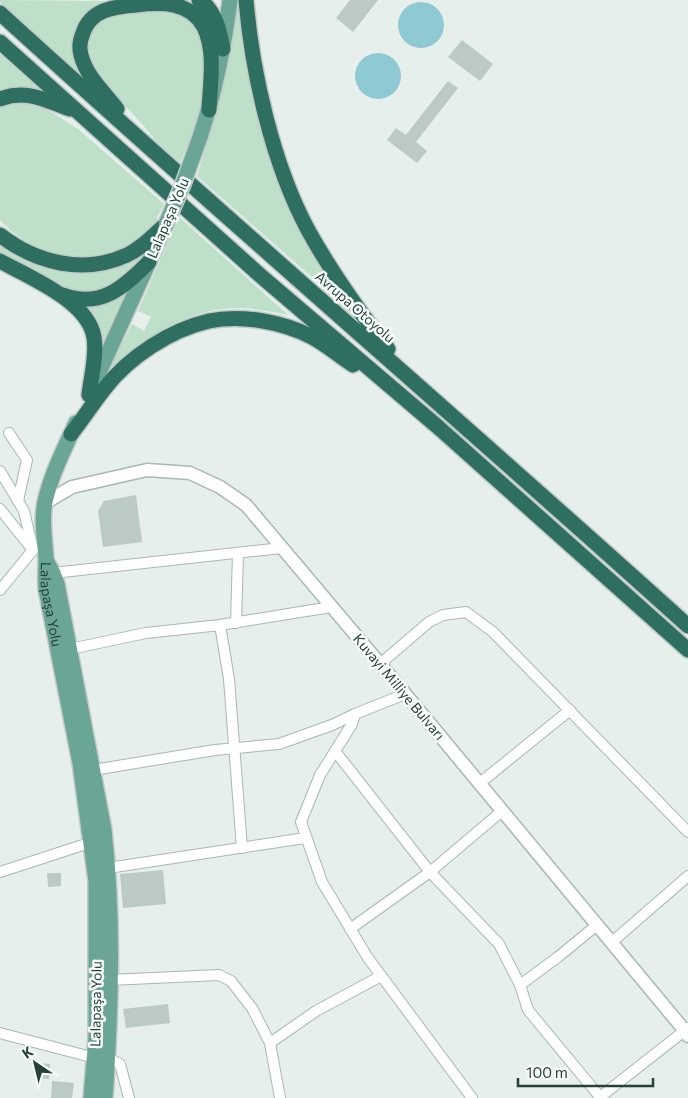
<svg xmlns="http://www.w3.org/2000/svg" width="688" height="1098" font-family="Commissioner,sans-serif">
<rect width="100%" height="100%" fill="#e6efeb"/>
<g fill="#bfe0c8">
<polygon points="0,0 105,1 106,4 85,18 87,81 0,2"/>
<path d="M236 0H242L260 116 350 308 348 312 314 279 197 176C215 118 230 61 236 0Z"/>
<polygon points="162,10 177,11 192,21 201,36 205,66 202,104 196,125 180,163 156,141 143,125 93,71 86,46 91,27 99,19 121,13"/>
<polygon points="0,54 43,92 0,91"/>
<path d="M10 101 34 103 45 108 78 129 164 204 156 219 158 220 147 234 121 251 90 259 89 256C54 258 24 246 0 220V106Z"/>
<path d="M179 217 288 315C271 312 255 308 238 308 184 308 137 341 103 380L132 324 144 331 151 317 138 311Z"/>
<path d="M0 242C29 256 63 280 97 272 111 268 124 261 136 255L141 259 129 275 97 293 70 292 0 255Z"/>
<polygon points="128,289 100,350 82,308"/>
</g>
<g fill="#8ec9d4">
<circle cx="421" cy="25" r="23"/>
<circle cx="378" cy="76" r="23"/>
</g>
<g fill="#bbcac4">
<polygon points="350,0 378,0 353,32 336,18"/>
<polygon points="462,40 493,64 480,81 448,57"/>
<polygon points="448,81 458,88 416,142 427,151 417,163 387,140 396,128 406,135"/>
<polygon points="136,495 142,542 103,547 98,511 104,501"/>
<polygon points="163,870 166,904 123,908 120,874"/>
<polygon points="47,873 61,873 61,886 48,887"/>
<polygon points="168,1004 170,1023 126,1028 123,1009"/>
<polygon points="37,1063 50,1064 49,1079 35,1078"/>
<polygon points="52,1081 74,1083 72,1098 51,1098"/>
</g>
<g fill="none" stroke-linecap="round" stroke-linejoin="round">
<g stroke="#a8b8b2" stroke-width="12">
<g id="minor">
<polyline points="9,433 27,460 18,501"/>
<polyline points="0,471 24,511 33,550 0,590"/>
<polyline points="0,509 32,549"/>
<polyline points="53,573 282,548"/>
<polyline points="236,623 238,553"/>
<polyline points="220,625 229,679 242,848"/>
<polyline points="70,649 146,633 220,625 331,607"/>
<polyline points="380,664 429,622 443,615 466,612 493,632 688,832"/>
<polyline points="405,694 355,714 352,724 320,775 301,822 322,882 368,958 472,1098"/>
<polyline points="335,751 430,872 499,944 520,985 528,1010 600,1097"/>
<polyline points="93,770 215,750 279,744 332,725 355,714"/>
<polyline points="480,783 570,710"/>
<polyline points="108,868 305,838"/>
<polyline points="0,872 92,842"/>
<polyline points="350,929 430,872 502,811"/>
<polyline points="612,942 688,876"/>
<polyline points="109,980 219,975 231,981 252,1008 270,1043 280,1098"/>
<polyline points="520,985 558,957 597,925"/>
<polyline points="0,1033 95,1058"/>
<polyline points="270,1043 316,1011 381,976"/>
<polyline points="108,1058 120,1064 129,1098"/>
<polyline points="599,1098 688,1028"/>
</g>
</g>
<g stroke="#a8b8b2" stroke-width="15">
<polyline id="tertiary" points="45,503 72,487 147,470 190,473 220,487 246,505 402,690 685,1031 688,1036"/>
</g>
<g stroke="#c2cac8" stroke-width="18">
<g id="primary">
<path d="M200 137C215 92 224 47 230 0"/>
<polyline points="93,386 166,224"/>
<path id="s1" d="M76 423C65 448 51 474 45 502 41 521 45 539 46 559 46 569 45 579 46 589L80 763 96 881V1037L91 1098"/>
<path d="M47 562 53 573 57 584 104 830C114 919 111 1009 105 1098"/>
</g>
</g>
<g stroke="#c2cac8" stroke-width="18">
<g id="motorway">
<path d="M199 0C215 9 220 32 223 49"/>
<path d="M246 0C252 73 273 165 308 230 331 272 359 311 388 349"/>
<path d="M0 13C227 220 460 420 688 626"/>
<polyline points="0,42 262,277 438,427 688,650"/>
<path d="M0 99C27 89 45 100 70 109"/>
<path d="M117 109C104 92 86 76 81 55 79 48 80 40 83 33 91 9 114 7 136 5 161 2 190 1 204 27 216 52 210 83 209 110"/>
<path d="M0 235C36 263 84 275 127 255 142 248 154 235 166 224"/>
<path d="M0 261C29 277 88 301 94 337 97 356 91 377 89 395"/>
<path d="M63 295C101 309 124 287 149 262"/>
<path d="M71 434C83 419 93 403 105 388 129 357 170 330 209 321 241 314 283 322 312 337 327 345 339 356 353 365"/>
</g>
</g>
<use href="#minor" stroke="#fff" stroke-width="10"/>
<use href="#tertiary" stroke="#fff" stroke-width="12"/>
<use href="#primary" stroke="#6aa596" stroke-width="15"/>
<use href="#motorway" stroke="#2f6f62" stroke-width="15"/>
<g stroke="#c2cac8" stroke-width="18" stroke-linecap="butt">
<polyline id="primary-bridge" points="166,224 183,184 200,137"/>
</g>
<use href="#primary-bridge" stroke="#6aa596" stroke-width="15"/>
</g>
<g text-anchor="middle" stroke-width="5" stroke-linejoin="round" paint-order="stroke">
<g font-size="14" fill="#24423a" stroke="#f7fbf9">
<text transform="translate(168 218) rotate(-67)" y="5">Lalapaşa Yolu</text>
<text transform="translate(355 307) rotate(41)" y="5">Avrupa Otoyolu</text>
<text dy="5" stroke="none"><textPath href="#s1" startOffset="188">Lalapaşa Yolu</textPath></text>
<text transform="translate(399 687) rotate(50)" y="5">Kuvayi Milliye Bulvarı</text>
<text transform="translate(96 1004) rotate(-89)" y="5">Lalapaşa Yolu</text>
</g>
</g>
<g transform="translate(35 1063) rotate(325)" stroke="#f7fbf9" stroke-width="4" paint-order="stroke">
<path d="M0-4L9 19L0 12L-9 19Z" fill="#24423a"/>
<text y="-8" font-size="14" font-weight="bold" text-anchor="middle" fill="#24423a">K</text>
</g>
<path d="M518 1078v8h135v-8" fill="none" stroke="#24423a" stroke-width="2.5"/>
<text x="526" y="1078" font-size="15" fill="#24423a" stroke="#f7fbf9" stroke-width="4" paint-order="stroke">100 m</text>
</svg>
